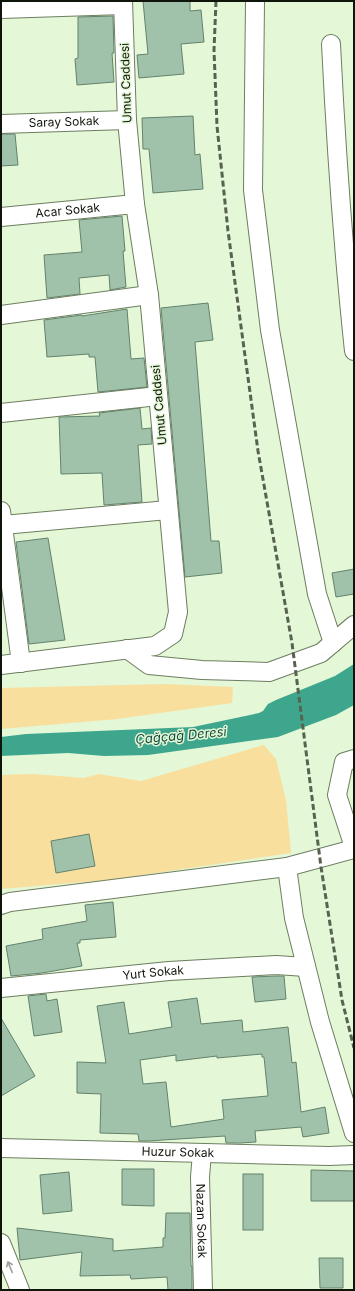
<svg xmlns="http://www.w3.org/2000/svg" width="355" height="1291" font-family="Inter,sans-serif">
<rect width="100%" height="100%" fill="#e4f7d6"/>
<g fill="#f8df9e">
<polygon points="164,684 233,687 232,703 117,719 1,729 1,688"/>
<polygon points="264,745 276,759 286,800 291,853 109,880 1,889 1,775 33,774 84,778 99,774 141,781"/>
</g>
<polygon fill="#3fa68e" points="354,664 354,705 336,715 278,737 148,755 104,756 68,753 1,756 1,737 26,734 193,727 259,713 263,711 268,704 276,700 335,676"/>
<g fill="#a1c2aa" stroke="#63826c" fill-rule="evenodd">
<polygon points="143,1 190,1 190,11 201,10 204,42 181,44 184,74 139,78 137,55 148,54"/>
<polygon points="113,16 114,53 112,53 114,82 77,85 75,59 78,58 78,17"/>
<polygon points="193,116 195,155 200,154 203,189 153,193 149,149 143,149 142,118"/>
<polygon points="1,134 15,134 18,165 1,166"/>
<polygon points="122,216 125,251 123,251 126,287 110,290 109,275 79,278 80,294 47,298 44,255 82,252 79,220"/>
<polygon points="208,303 213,340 195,342 211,541 219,541 222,573 185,577 161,308"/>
<polygon points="127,309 131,359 144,358 147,387 98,392 95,357 89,357 89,354 47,357 44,320 82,315 82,316"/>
<polygon points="140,408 142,429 151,428 152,444 138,445 142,502 104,505 102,473 61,474 59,417 100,416 99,413"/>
<polygon points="48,538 65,640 29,644 16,542"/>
<polygon points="354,569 354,594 336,597 332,573"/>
<polygon points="89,834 95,866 56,873 51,841"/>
<polygon points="113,902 116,937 80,940 80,943 77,943 82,966 42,973 11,976 6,946 43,939 42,929 87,921 85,905"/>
<polygon points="276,976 284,976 286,999 255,1002 252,977"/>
<polygon points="46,994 47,1001 57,999 62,1032 34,1036 28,996"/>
<path d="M197 998 201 1024 242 1020 243 1032 288 1027 292 1063 296 1062 301 1112 325 1107 329 1133 303 1137 301 1127 255 1131 256 1142 240 1143H226L225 1136 148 1141H139L138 1134 100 1133 101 1094 77 1093V1062L106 1063 97 1006 124 1002 129 1034 172 1027 168 1002ZM262 1054V1057H264L268 1096 222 1100 224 1119 171 1127 166 1082 143 1084 140 1060 176 1055V1061L217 1056V1058Z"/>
<polygon points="1,1018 35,1076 1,1096"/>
<polygon points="122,1169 154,1169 154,1206 122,1205"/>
<polygon points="311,1170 354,1171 354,1201 311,1201"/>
<polygon points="69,1172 72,1211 43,1214 40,1175"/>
<rect x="243" y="1174" width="20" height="56"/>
<polygon points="166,1213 190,1213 191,1266 192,1266 192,1290 168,1290 167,1277 131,1279 130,1275 80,1276 82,1252 20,1260 17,1228 113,1239 113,1251 163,1247 163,1238 165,1238"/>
<polygon points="319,1258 343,1258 343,1288 320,1288"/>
</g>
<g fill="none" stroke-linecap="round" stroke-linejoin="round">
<g stroke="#6d7e60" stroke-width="20">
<g id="minor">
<polyline points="255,1 253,190 270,330 317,594 333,643"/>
<polyline points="1,9 123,5"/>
<path d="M331 44C336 146 343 248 354 351"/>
<path id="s1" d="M1 124 127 120"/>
<path id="s2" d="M1 217 135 204"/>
<polyline points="1,315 149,295"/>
<polyline points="1,413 158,396"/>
<polyline points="1,511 21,663"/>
<polyline points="3,525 168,510"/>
<polyline points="127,649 149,665 202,670 269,672 321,653 354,625"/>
<polyline points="1,665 155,646 173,634 178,612 149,295 135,204 127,120 123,1"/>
<polyline points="354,759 344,762 337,795 354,847"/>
<polyline points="287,867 294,918 320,1022 354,1133"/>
<polyline points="1,905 10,902 287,867 354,849"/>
<path id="s3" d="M1 988 169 971 276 965 306 967"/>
<path id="s4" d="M1 1148 329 1156 354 1155"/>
<path id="s5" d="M202 1153 200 1177 203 1290"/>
<polyline points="1,1243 20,1290"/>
</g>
</g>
<use href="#minor" stroke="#fff" stroke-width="18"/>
<polyline stroke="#586250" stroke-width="3" stroke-dasharray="6 3" stroke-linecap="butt" points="216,1 214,50 217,126 228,231 258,451 292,643 321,867 342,1000 354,1048"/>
</g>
<defs><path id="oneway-shaft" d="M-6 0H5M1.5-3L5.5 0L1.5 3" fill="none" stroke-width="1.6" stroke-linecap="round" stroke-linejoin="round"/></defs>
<use stroke="#9fa19d" href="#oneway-shaft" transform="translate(10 1267) rotate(-112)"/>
<g text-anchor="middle" stroke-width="3" stroke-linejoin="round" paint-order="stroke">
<g font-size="12" fill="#0f150a" stroke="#e4f7d6">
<text transform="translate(126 83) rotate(-92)" y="4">Umut Caddesi</text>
<text dy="4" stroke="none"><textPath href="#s1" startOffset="63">Saray Sokak</textPath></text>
<text dy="4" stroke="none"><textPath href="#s2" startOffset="67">Acar Sokak</textPath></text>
<text transform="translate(159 405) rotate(-95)" y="4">Umut Caddesi</text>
<text dy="4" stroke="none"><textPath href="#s3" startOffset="153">Yurt Sokak</textPath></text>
<text dy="4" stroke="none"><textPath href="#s4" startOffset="177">Huzur Sokak</textPath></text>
<text dy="4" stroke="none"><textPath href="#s5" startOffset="68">Nazan Sokak</textPath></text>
</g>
<g font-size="13" font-style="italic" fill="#144e41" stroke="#e4f7d6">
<text transform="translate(181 735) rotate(-5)" y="5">Çağçağ Deresi</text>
</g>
</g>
<rect width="355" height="1291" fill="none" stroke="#0f150a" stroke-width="4"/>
</svg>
